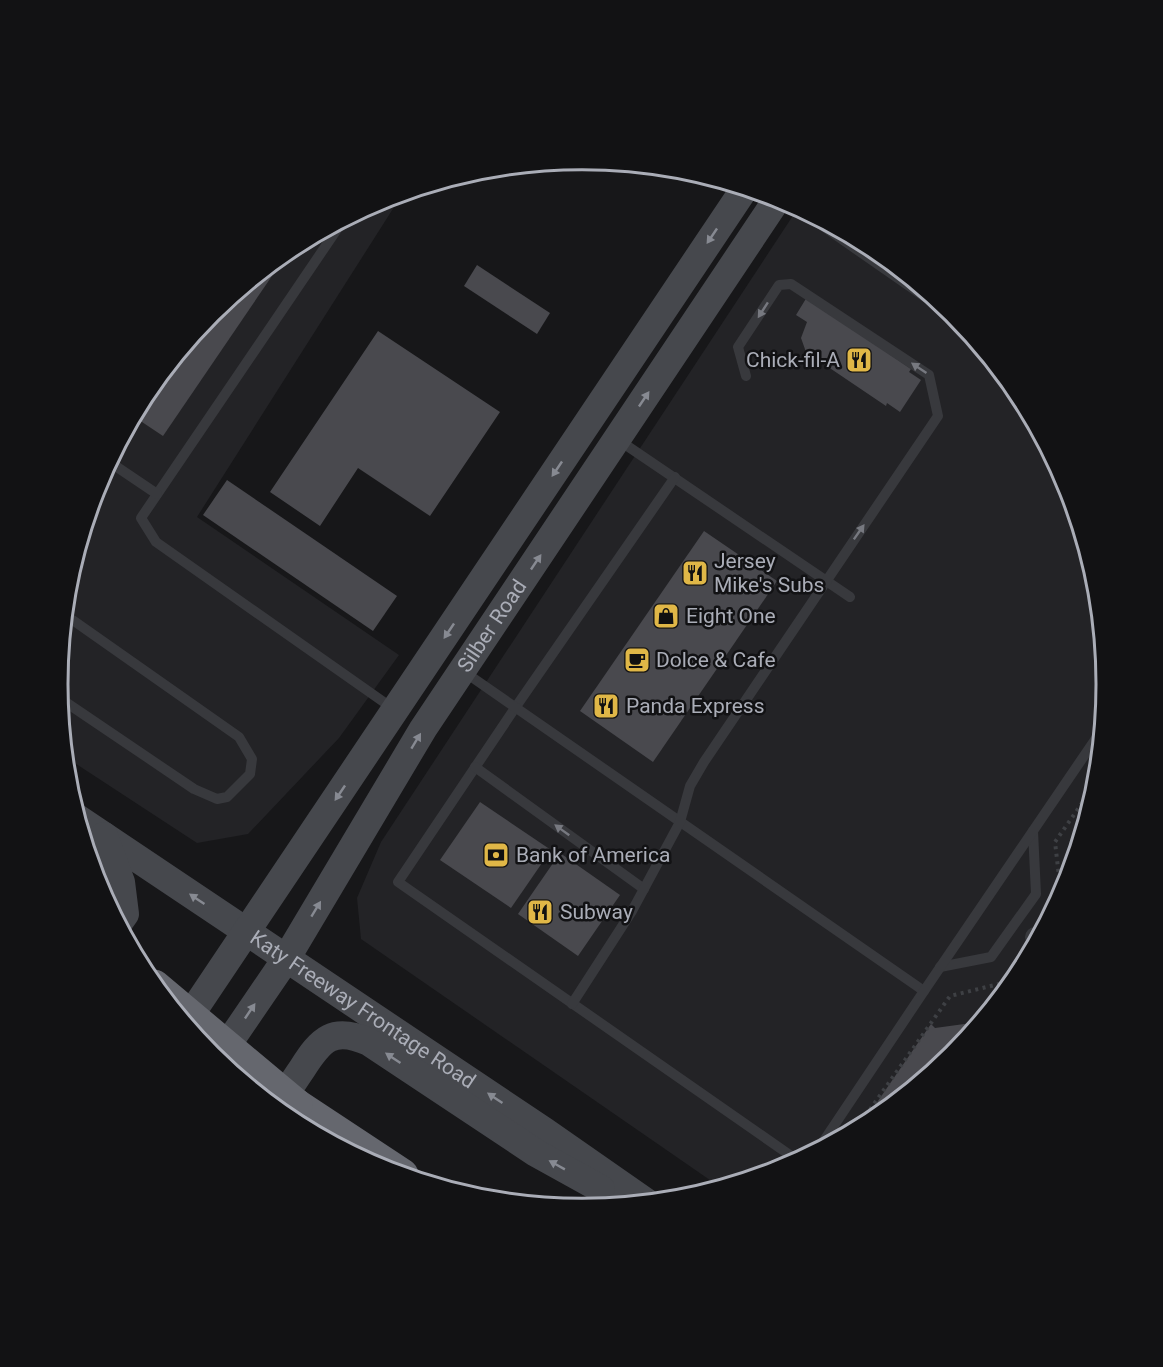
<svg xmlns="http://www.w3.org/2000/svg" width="1163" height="1367" font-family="Roboto,sans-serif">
<rect width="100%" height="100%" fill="#171719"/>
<g fill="#232326">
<polygon points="387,197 396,204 197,517 399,655 339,738 248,834 197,843 64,756 57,683 67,581 97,482 146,392 211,312 290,247"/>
<polygon points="798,208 873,248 953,313 1018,392 1066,483 1096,582 1106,684 1096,786 1066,885 1017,975 952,1055 873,1120 782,1168 720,1187 361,939 357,898 381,842"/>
</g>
<g fill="#49494e">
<polygon points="477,265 550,313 537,334 464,286"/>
<polygon points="266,267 274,273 163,436 133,416 146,392 211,312"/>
<polygon points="807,297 911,369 909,372 921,380 900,412 887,403 886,406 806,352 801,338 807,322 796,315"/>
<polygon points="378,331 500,412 430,516 358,468 320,526 270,492"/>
<polygon points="227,480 397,596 373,631 203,515"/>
<polygon points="704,531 777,581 653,762 580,711"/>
<polygon points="480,802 551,850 511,908 440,860"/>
<polygon points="1089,806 1090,806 1082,833 1079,821"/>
<polygon points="560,853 620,895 578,956 518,914"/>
<polygon points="979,1022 952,1055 870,1121 869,1114 931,1024 935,1028"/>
</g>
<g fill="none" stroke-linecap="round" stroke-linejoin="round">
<g stroke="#3e4044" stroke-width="4" stroke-dasharray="3 4.5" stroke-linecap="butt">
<polyline points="1061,894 1055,842 1096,783"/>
<polyline points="1046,920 1051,912"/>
<polyline points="857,1128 950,996 1007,982 1025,954"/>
</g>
<g stroke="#38393d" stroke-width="10">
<polyline points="787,201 935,304 979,345"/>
<polyline points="344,219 141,518 156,542 395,710"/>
<polyline points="617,439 850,597"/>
<polyline points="114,465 157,494"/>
<polyline points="675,477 515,708 398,882 797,1160"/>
<polyline points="98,482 114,465 116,446"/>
<polyline points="463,671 924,991"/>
<polyline points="58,697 194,789 217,799 227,797 250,774 252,759 239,737 64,614"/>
<polyline points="475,767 644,889"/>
<polyline points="940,967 991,957 1036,894 1033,831"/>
<polyline points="572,1004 632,911 680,822 690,786 704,762 938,416 929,375 791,284 779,285 738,347 746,376"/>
<polyline points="819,1148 924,991 1101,731"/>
</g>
<polyline stroke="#38393d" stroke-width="20" points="1035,937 1037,939"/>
<g stroke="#46484d" stroke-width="28">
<path id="s1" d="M77 818 544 1131 646 1202"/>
<polyline points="104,836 121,882 125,914 118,924"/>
<polyline points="185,1023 745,188"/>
<path id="s2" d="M217 1060 286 959 423 729 778 198"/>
<path d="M276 1108C285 1095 293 1082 302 1069 321 1039 333 1026 369 1042L536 1153 601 1189"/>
</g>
<polyline stroke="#65676e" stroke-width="33" points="296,1105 402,1175"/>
<polyline stroke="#65676e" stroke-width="33" points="154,986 296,1105"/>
</g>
<defs><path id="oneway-solid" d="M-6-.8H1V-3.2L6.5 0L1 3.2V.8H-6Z" transform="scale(1.5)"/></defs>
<g fill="#878a92">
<use href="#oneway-solid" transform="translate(712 236) rotate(124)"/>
<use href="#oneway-solid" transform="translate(644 399) rotate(-56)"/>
<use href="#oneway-solid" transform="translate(557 469) rotate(124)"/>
<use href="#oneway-solid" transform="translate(536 562) rotate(-56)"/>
<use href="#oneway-solid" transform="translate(449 631) rotate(124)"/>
<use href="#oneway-solid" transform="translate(416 741) rotate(-59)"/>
<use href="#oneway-solid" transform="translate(340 793) rotate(124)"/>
<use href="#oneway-solid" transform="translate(197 899) rotate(-146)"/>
<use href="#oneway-solid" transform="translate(316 909) rotate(-59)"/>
<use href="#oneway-solid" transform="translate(250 1011) rotate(-56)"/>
<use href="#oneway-solid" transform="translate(393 1058) rotate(-146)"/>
<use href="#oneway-solid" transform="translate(495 1098) rotate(-146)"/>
<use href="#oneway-solid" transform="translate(557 1165) rotate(-151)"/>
</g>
<g fill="#777980">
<use href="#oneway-solid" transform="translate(763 310) rotate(123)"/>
<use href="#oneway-solid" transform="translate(919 368) rotate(-146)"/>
<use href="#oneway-solid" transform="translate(859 532) rotate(-55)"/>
<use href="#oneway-solid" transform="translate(562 830) rotate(-144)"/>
</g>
<defs>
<g id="restaurant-square" transform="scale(1.35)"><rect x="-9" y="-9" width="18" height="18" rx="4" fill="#e0b747" stroke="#121214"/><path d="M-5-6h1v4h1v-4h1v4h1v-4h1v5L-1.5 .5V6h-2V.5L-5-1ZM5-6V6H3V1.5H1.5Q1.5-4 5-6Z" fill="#111"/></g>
<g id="shop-square" transform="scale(1.35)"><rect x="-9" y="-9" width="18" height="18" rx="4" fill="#e0b747" stroke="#121214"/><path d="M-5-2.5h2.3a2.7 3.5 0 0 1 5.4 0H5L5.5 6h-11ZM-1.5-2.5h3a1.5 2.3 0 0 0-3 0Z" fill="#111"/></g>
<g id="cafe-square" transform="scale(1.35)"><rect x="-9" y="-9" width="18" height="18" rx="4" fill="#e0b747" stroke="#121214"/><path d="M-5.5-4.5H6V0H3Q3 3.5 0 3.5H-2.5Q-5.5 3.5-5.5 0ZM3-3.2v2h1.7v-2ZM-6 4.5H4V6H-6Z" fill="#111"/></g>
<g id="bank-square" transform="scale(1.35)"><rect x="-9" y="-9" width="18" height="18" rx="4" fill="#e0b747" stroke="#121214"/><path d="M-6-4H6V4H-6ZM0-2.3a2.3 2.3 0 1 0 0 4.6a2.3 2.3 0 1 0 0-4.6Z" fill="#111"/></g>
</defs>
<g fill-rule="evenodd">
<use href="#restaurant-square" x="859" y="360"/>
<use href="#restaurant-square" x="695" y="573"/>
<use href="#shop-square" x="666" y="616"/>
<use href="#cafe-square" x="637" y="660"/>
<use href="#restaurant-square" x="606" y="706"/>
<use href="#bank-square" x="496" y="855"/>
<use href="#restaurant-square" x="540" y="912"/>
</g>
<g text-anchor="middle" stroke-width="5" stroke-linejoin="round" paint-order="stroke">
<g font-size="21" fill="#aaadb7" stroke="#121214" text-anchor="start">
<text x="840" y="367" text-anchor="end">Chick-fil-A</text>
<text x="714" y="568">Jersey<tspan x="714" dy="24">Mike's Subs</tspan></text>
<text x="686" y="623">Eight One</text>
<text x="656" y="667">Dolce &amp; Cafe</text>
<text x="626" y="713">Panda Express</text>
<text x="516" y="862">Bank of America</text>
<text x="560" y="919">Subway</text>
</g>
<g font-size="21" fill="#aaadb7" stroke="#121214">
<text dy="7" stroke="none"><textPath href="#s2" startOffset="514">Silber Road</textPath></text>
<text dy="7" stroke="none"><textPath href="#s1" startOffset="344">Katy Freeway Frontage Road</textPath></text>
</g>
</g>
<path d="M0 0H1163V1367H0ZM68 684a514 514 0 1 1 1028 0a514 514 0 1 1-1028 0Z" fill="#121214" fill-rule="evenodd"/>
<path fill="none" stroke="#aaadb7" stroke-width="3" d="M68 684a514 514 0 1 1 1028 0a514 514 0 1 1-1028 0Z"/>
</svg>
